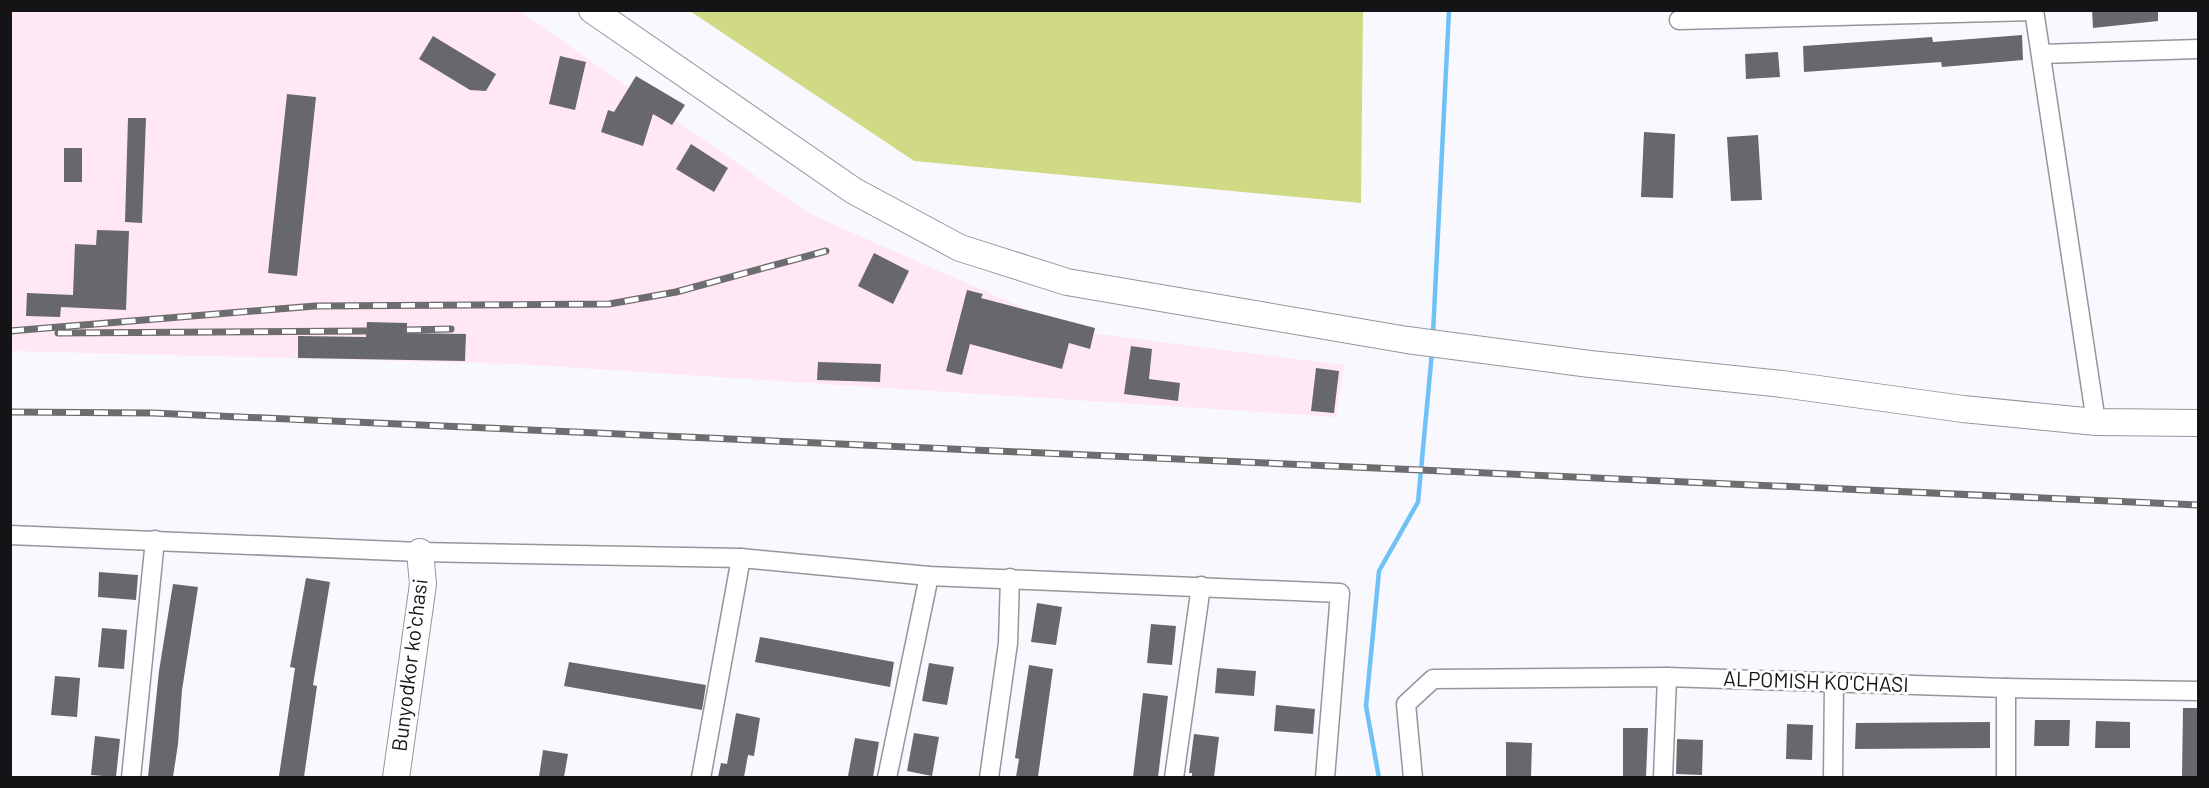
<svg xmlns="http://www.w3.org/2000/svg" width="2209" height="788" font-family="Barlow,sans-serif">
<rect width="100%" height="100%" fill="#f8f8fe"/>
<polygon fill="#ffe8f4" points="518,10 810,214 1075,331 1344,365 1336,417 516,364 11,351 11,11"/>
<polygon fill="#d0d983" points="690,11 1363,11 1361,203 914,161"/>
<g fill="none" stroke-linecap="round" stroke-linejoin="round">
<g stroke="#6fc1f6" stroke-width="4.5">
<polyline points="1433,334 1449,10"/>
<polyline points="1379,778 1366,706 1379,571 1418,502 1432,352"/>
</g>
</g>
<g fill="#68676d">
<polygon points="2092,10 2158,10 2158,21 2093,28"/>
<polygon points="2022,35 2023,60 1942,67 1941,62 1804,72 1803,46 1932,37 1933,42"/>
<polygon points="433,36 496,74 486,91 470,90 419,59"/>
<polygon points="1778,52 1780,77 1746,79 1745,54"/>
<polygon points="560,56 586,62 575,110 549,104"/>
<polygon points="636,76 685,105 672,125 653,114 643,146 601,132 608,110 614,112"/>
<polygon points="287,94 316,97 297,276 268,273"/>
<polygon points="128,118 146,118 142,223 125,222"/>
<polygon points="1644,132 1675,134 1673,198 1641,197"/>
<polygon points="1758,135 1762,200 1731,201 1727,137"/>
<polygon points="691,144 728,168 714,192 676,169"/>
<rect x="64" y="148" width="18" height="34"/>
<polygon points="97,230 129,231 126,310 61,307 60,317 26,316 27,293 73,295 75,244 96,245"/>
<polygon points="874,253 909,271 893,304 858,286"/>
<polygon points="967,290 983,294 981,298 1095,328 1090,349 1069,343 1062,369 970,344 962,375 946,371"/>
<polygon points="367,322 407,323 407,333 466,334 465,361 298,358 298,336 366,337"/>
<polygon points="1131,346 1152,349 1149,379 1180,383 1178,401 1124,394"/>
<polygon points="818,362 881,364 880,382 817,380"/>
<polygon points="1316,368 1339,371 1334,413 1311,411"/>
<polygon points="99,572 138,575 136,600 98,597"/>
<polygon points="306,578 330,582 313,685 317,686 304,777 290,777 279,776 295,668 290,667"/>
<polygon points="173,584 198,587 182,690 178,744 173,777 148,777 159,671"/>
<polygon points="1037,603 1062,607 1056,645 1031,642"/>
<polygon points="1151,624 1176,626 1172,665 1147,663"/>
<polygon points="102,628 127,630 124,669 98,667"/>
<polygon points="760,637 894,662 890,687 755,662"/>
<polygon points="569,662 706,685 702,710 564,686"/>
<polygon points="929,663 954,667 947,705 922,701"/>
<polygon points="1029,665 1053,669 1038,777 1016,777 1019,759 1015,758"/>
<polygon points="1217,668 1256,671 1254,696 1215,693"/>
<polygon points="55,676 80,678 77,717 51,715"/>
<polygon points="1143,693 1168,696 1158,777 1133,777"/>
<polygon points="1276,705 1315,709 1313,734 1274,731"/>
<polygon points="2183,708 2199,708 2199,777 2182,777"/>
<polygon points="736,713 760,718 754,756 748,755 744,777 718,777 721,763 727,764"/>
<polygon points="2035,720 2070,720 2069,746 2034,746"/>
<polygon points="2096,721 2130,722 2130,748 2095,748"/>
<polygon points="1990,722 1990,748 1855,749 1856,723"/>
<polygon points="1787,724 1813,725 1812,760 1786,759"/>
<polygon points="1623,728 1648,728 1646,777 1623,777"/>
<polygon points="914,733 939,737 932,776 907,771"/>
<polygon points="1194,734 1219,737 1214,777 1192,777 1192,773 1189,773"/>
<polygon points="95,736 120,739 116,777 91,775"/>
<polygon points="855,738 879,742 873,777 848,776"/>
<polygon points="1677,739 1703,740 1702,775 1676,774"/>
<polygon points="1506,742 1532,743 1531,777 1506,777"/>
<polygon points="543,750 568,754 564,777 539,777"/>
</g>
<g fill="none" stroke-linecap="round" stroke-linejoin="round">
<g stroke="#95959c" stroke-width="21">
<g id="street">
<polyline points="2034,10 2096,422"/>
<polyline points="1679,20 2034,11"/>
<polyline points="2041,54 2198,49"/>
<polyline points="10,535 420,552 741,558 929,576 1340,593 1325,778"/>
<polyline points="131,778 155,540"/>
<polyline points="701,778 741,558"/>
<polyline points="887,778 929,576"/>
<polyline points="989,778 1008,643 1010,578"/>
<polyline points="1174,778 1201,586"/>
<polyline points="1413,778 1406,704 1433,679 1667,677 2006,688 2198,691"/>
<polyline points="1663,778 1667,677"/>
<polyline points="1833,778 1834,683"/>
<polyline points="2006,778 2006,688"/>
</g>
</g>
<g stroke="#95959c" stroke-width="28">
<g id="secondary">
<polyline points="592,10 854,191 960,248 1067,282 1407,340 1590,364 1782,384 1963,409 2096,422 2198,423"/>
<polyline points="396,778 423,584 420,552"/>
</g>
</g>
<use href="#street" stroke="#fff" stroke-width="18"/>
<use href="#secondary" stroke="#fff" stroke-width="26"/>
<g stroke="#6d6d70" stroke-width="7">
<g id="rail">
<polyline points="407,330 451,329"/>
<polyline points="10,331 315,306 609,304 676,292 826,251"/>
<polyline points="58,333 366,331"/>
<polyline points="10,412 153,413 2198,505"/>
</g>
</g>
<use href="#rail" stroke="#fff" stroke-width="4.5" stroke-dasharray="14" stroke-linecap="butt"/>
</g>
<g text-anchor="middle" stroke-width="6" stroke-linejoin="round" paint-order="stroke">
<g font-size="21" fill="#141416" stroke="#fff">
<text transform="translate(410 665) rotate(-83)" y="7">Bunyodkor koʻchasi</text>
<text transform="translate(1816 682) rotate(2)" y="7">ALPOMISH KO'CHASI</text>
</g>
</g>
<rect width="2209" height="788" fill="none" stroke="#141416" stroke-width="24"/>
</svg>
